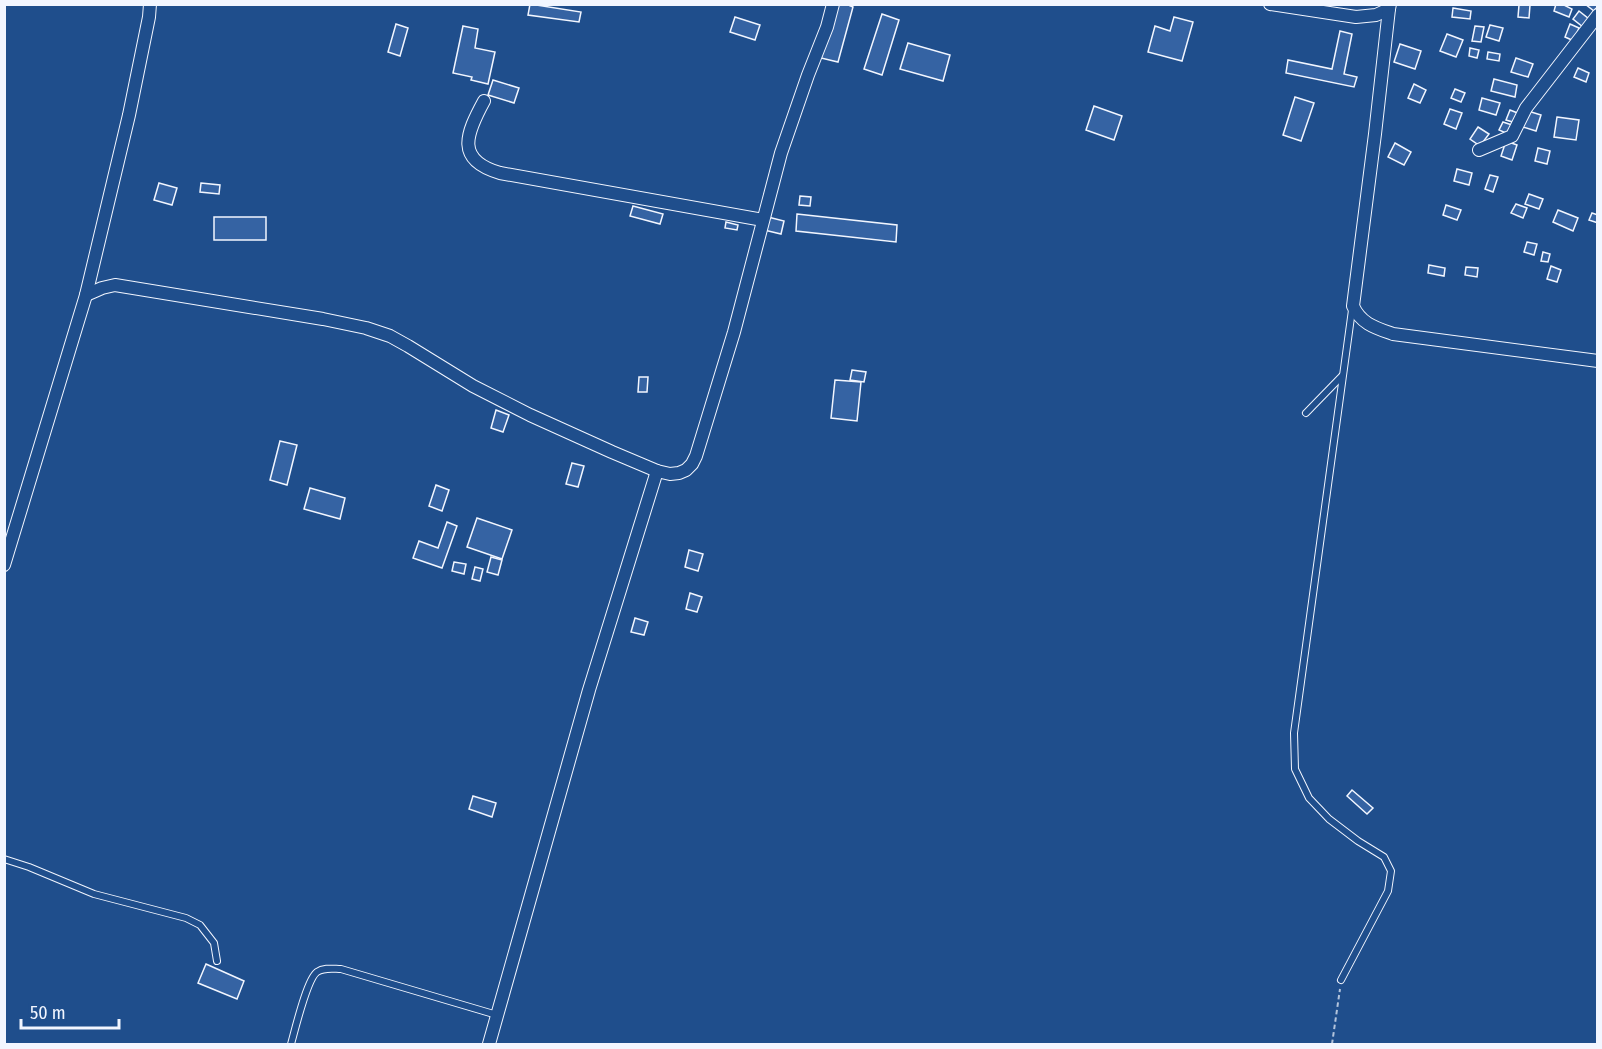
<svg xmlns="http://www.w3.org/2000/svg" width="1602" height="1049" font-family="'Fira Sans Condensed',sans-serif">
<rect width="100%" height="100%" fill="#1f4e8c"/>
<g fill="#3563a3" stroke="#f2f6ff" stroke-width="1.5">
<polygon points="530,4 581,12 579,22 528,15"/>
<polygon points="835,4 846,4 853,7 838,62 821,58"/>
<polygon points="1556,4 1562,4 1572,9 1569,17 1554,11"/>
<polygon points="1585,4 1598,4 1598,6 1594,11"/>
<polygon points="1519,5 1530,5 1529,18 1518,17"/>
<polygon points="1453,8 1471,11 1470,19 1452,17"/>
<polygon points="1579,11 1589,19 1583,27 1573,19"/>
<polygon points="882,14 899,20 882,75 864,69"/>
<polygon points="735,17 760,25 755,40 730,32"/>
<polygon points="1174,17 1193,22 1182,61 1148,52 1155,26 1170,31"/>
<polygon points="396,24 408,28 400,56 388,52"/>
<polygon points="1570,24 1579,28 1574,41 1565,37"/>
<polygon points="1490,25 1503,28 1499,41 1486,37"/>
<polygon points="463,26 478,29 475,48 495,52 488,84 471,80 472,77 453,73"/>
<polygon points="1475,26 1484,27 1481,42 1472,41"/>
<polygon points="1340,31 1352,34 1344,74 1357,77 1354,87 1286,73 1288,60 1332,69"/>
<polygon points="1447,34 1463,40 1456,57 1440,51"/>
<polygon points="908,43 950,55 943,81 900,69"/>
<polygon points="1400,44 1421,51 1415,69 1394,62"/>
<polygon points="1470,48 1479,50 1477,58 1469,56"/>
<polygon points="1488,52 1500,54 1499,61 1487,59"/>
<polygon points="1516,58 1533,64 1528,77 1511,72"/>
<polygon points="1578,68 1589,73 1586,82 1574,77"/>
<polygon points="1494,79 1517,85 1515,97 1491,91"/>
<polygon points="493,80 519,88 514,103 488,95"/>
<polygon points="1414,84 1426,90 1420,103 1408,98"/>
<polygon points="1455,89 1465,93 1461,102 1451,98"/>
<polygon points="1295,97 1314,103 1301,141 1283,135"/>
<polygon points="1482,98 1500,103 1496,115 1479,110"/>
<polygon points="1094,106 1122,116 1114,140 1086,130"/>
<polygon points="1450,109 1462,113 1456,129 1444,124"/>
<polygon points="1510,110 1520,114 1516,123 1506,120"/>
<polygon points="1528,111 1541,115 1536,131 1523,127"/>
<polygon points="1557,117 1579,120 1576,140 1554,137"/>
<polygon points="1503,122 1512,125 1508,134 1499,130"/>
<polygon points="1478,127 1489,134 1480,146 1470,139"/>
<polygon points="1506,141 1517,145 1512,160 1501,156"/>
<polygon points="1395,143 1411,152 1404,165 1388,157"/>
<polygon points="1538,148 1550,151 1547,164 1535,161"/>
<polygon points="1457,169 1472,173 1469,185 1454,181"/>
<polygon points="1490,175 1498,177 1493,192 1485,189"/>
<polygon points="159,183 177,188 172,205 154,200"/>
<polygon points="201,183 220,185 219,194 200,192"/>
<polygon points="1529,194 1543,199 1539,209 1525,204"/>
<polygon points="800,196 811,197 810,206 799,205"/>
<polygon points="1516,204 1527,208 1523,218 1511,213"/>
<polygon points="1446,205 1461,210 1457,220 1443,215"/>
<polygon points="633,206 663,214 660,224 630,216"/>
<polygon points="1558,210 1578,218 1573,231 1553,222"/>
<polygon points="1592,213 1598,215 1598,223 1589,220"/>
<polygon points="797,214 897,225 896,242 796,231"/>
<rect x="214" y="217" width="52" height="23"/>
<polygon points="768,217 784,221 781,234 764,230"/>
<polygon points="726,222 738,225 737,230 725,228"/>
<polygon points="1527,242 1537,244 1534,255 1524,252"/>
<polygon points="1543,252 1550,254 1548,262 1541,261"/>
<polygon points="1429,265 1445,268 1444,276 1428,273"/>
<polygon points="1551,266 1561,270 1557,282 1547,279"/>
<polygon points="1466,267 1478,268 1477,277 1465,275"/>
<polygon points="852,370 866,372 864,382 850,380"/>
<polygon points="639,377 648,377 647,392 638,392"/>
<polygon points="835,380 861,382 857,421 831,418"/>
<polygon points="496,410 509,415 503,432 491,428"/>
<polygon points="280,441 297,445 287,485 270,480"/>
<polygon points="572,463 584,466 578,487 566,484"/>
<polygon points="436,485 449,490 442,511 429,506"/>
<polygon points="310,488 345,498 340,519 304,509"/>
<polygon points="477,518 512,530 502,559 467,547"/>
<polygon points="447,522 457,526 442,568 413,558 419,541 438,548"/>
<polygon points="689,550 703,554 698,571 685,567"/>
<polygon points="491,557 502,560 498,575 487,572"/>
<polygon points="454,562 466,564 464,574 452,571"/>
<polygon points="475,567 483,569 480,581 472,579"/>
<polygon points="690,593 702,597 697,612 686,609"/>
<polygon points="635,618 648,622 644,635 631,632"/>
<polygon points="1352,790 1373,808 1367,814 1347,796"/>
<polygon points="473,796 496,803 492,817 469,809"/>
<polygon points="206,964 244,981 237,999 198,983"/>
</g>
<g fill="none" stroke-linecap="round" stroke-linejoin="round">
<g stroke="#f2f6ff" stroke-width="8">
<g id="lane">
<polyline points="1306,413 1342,376"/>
<polyline points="4,859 29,867 94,894 186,918 200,925 214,943 217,961"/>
<polyline points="1341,980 1388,891 1391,871 1384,857 1358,841 1329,819 1309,798 1295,769 1294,733 1352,310"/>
<path d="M291 1044C295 1030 307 979 317 972 324 967 334 969 341 969L497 1015"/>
</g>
</g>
<g stroke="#f2f6ff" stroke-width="14">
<g id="street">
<polyline points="1270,4 1356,17 1376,15 1389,9 1390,4"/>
<path d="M1389 9 1375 134 1353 306C1361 324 1376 328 1393 334L1598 361"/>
<path d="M484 101C466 134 455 160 500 173L763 220"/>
<polyline points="1479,150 1512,136 1526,108 1598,15"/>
<polyline points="86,295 102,288 115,285 323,319 366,328 390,336 408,346 473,386 530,415 612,452 657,471 670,474 679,473 686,470 692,464 696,456 734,332 781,153 808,75 827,27 833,4"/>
<polyline points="4,565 86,295 129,115 149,17 150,4"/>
<polyline points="489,1044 589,690 657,471"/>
</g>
</g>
<polyline stroke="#b3c4dc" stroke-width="2" stroke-dasharray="4.5 3" stroke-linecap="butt" points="1332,1044 1340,989"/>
<use href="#lane" stroke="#1f4e8c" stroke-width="6"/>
<use href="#street" stroke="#1f4e8c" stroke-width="12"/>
</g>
<rect width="1602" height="1049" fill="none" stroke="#f2f6ff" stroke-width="12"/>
<path d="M21 1019v9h98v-9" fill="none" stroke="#f2f6ff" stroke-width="3"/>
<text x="30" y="1019" font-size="18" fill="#f2f6ff" stroke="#1f4e8c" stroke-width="4.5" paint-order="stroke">50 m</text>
</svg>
